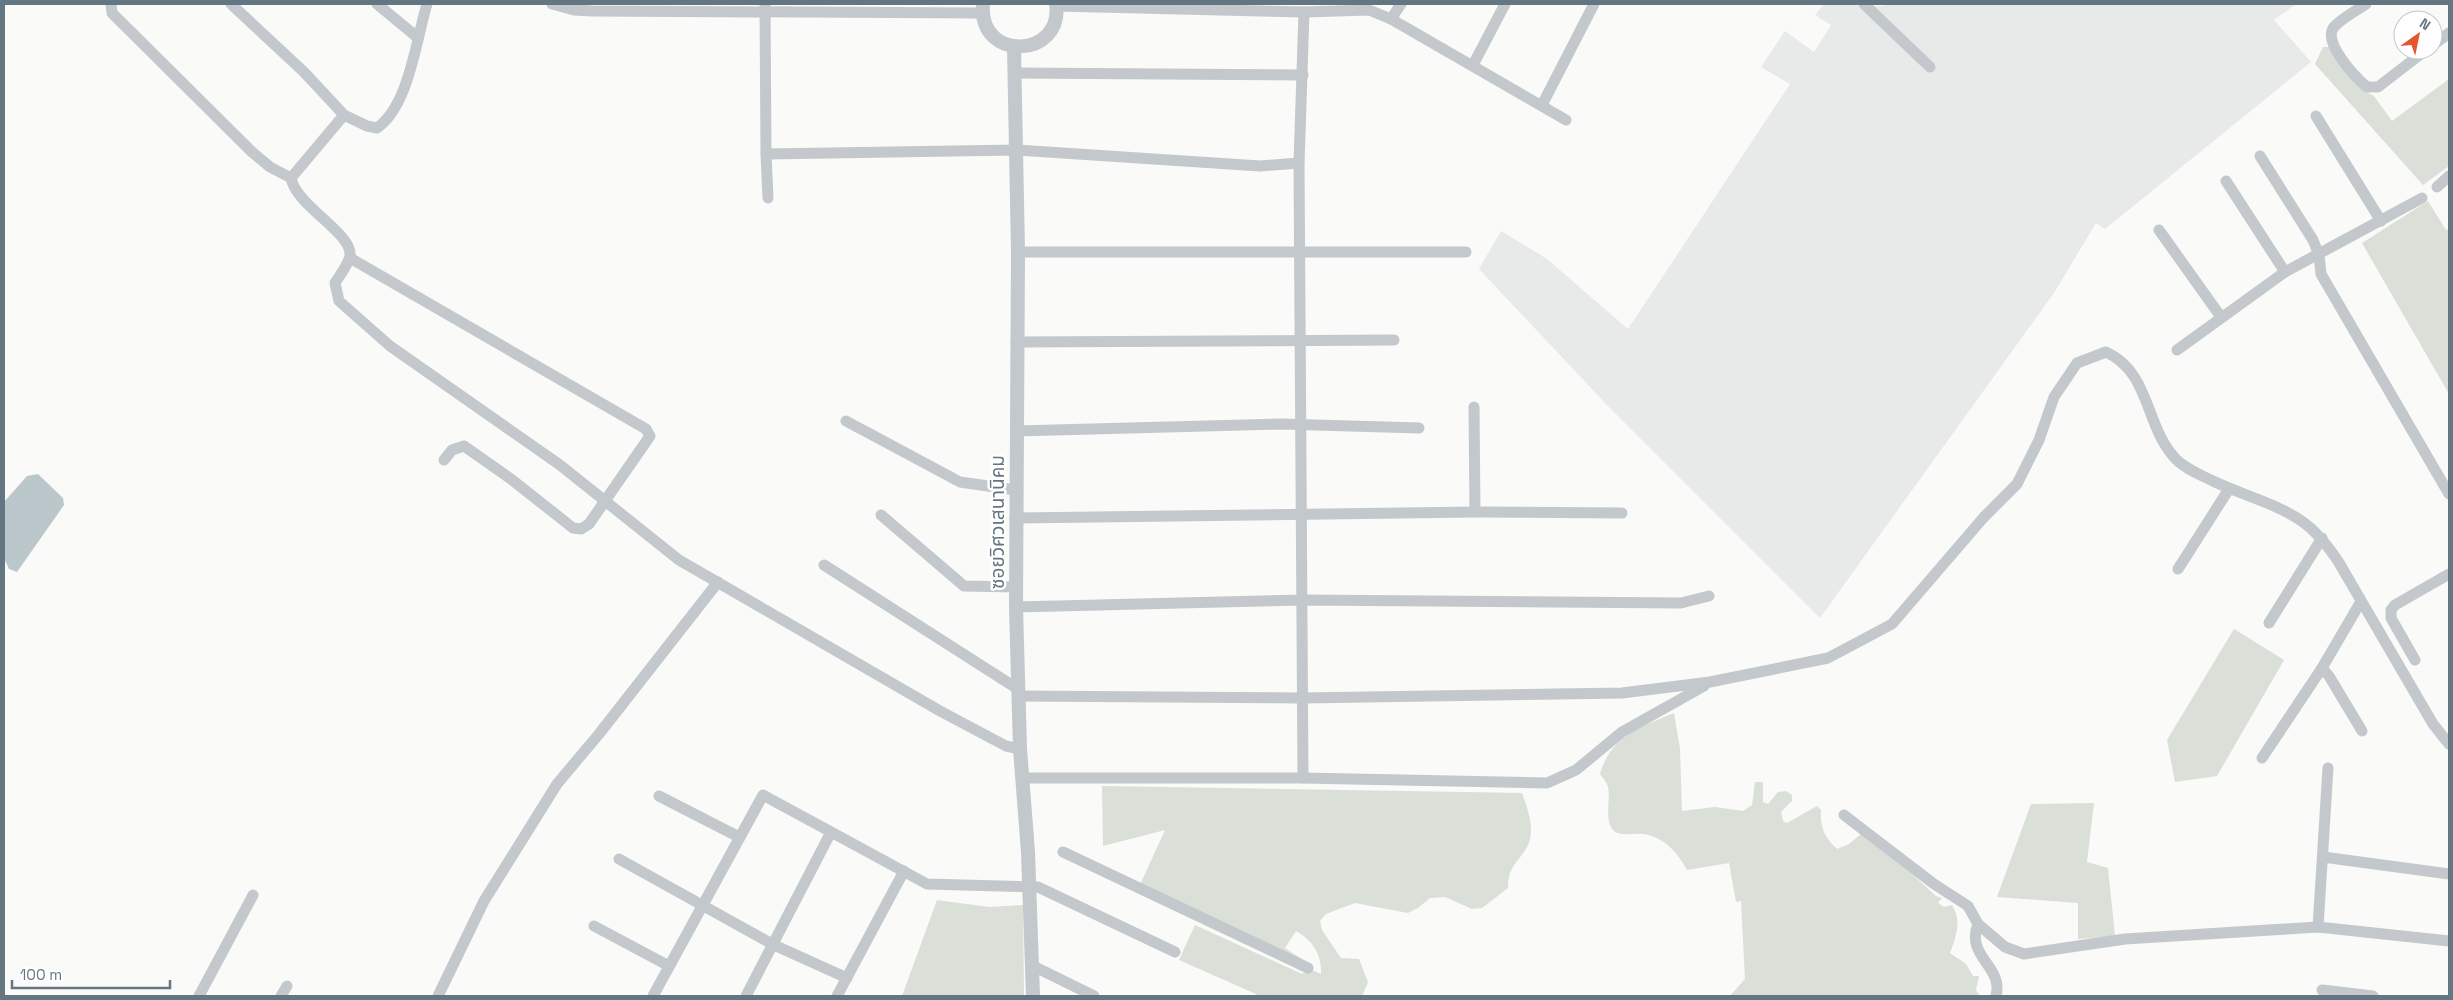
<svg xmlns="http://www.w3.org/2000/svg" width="2453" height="1000" font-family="'Space Grotesk','Noto Sans Thai',sans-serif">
<rect width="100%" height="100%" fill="#fafaf8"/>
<polygon fill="#e8e9e9" points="1824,4 1882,6 1885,4 2296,4 2274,20 2311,62 2105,229 2096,223 2054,293 1820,618 1605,403 1479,269 1501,231 1547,259 1628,329 1790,84 1761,67 1785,31 1814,52 1831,25 1815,15"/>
<g fill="#dadfd7" fill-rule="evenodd">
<polygon points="2323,47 2330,47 2366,92 2374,96 2392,121 2449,79 2449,166 2423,185 2315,64"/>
<polygon points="2428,201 2446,230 2449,229 2449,394 2362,243"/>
<polygon points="2234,629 2284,660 2217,776 2175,782 2167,740"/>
<path d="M1674 713 1680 749 1682 811 1715 807 1743 811 1752 805 1755 782H1763V802L1768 804 1778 792 1786 791 1792 795V801L1781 812 1783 821 1787 823 1817 806 1821 810C1820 827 1824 837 1837 849L1849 844 1861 834 1911 873 1936 896 1942 898 1938 903 1944 907 1952 905C1962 920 1956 937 1950 953L1966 964 1973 976H1979L1976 990 1980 996H1730L1745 979 1741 901 1736 902 1729 863 1687 870C1679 854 1663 836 1643 834 1635 833 1620 837 1613 830 1604 819 1611 800 1608 787 1607 783 1603 778 1600 774 1611 735 1642 727 1674 713Z"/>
<path d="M1102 786 1522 793C1528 810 1536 830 1527 847 1517 864 1508 866 1508 888L1482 908 1472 909 1445 897 1430 898 1418 908 1408 913 1355 903 1326 914 1320 921 1322 930 1341 958 1359 959 1368 982 1362 996H1256V994L1179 960 1195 925 1302 974 1308 969 1139 887 1165 830 1103 846ZM1296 931C1313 940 1322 955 1321 974L1308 968 1309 964 1285 948Z"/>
<polygon points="2094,803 2087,862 2108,868 2115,936 2078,939 2078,903 1997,897 2031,804"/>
<polygon points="937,900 989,907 1023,905 1024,996 902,996"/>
</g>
<polygon fill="#bbc7cb" points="38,474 63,498 64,505 17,572 9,569 4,558 4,502 27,476"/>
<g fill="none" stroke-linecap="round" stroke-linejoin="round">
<g stroke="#c3c8cc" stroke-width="11">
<polyline points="111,4 112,13 252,152 270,167 291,178"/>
<polyline points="231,4 304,72 344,115"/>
<polyline points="377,4 417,37"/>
<path d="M427 4C416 40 409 106 377 128L367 126 344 115 291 178C296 206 353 233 350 256 348 265 340 275 335 283L339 301 390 346 560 465 679 560 940 711 1006 746 1020 749"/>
<polyline points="552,4 574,10 593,11 982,13"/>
<polyline points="765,4 766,154 768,198"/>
<polyline points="1864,4 1930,67"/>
<path d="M2366 4C2356 11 2342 18 2334 27 2322 42 2355 77 2367 87H2378L2426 50"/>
<polyline points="1056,6 1304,12 1369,10 1391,19 1566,120"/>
<polyline points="1391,19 1401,4"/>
<polyline points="2433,45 2449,33"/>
<polyline points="1473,65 1505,4"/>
<polyline points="1015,73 1303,75"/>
<polyline points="1542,105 1594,4"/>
<polyline points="2316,116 2381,221"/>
<polyline points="766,154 1017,150 1260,166 1299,163"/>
<polyline points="2260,156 2313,240 2319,255 2321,274 2449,494"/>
<polyline points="2226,181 2285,272"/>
<polyline points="2437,187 2449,176"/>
<polyline points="2159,230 2221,317"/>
<polyline points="1018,252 1466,252"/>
<polyline points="350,258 646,429 650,436 589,524 581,529 573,528 511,479 464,446 452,450 444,460"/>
<polyline points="1016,342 1394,340"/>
<polyline points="2177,350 2285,272 2422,198"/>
<polyline points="1474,407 1475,512"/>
<polyline points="846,421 960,482 1016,490"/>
<polyline points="1016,431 1281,424 1419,428"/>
<polyline points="881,515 964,586 1017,587"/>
<polyline points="1015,518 1475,512 1622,513"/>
<polyline points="824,565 1018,689"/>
<polyline points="2178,569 2229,489"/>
<polyline points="1016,607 1303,600 1681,603 1709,596"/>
<polyline points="2269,623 2322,538"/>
<polyline points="2415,660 2391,618 2391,610 2395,605 2449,574"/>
<polyline points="2322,668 2329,676 2362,731"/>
<path d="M1018 696 1303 698 1622 693 1710 682 1828 658 1892 624 1984 517 2017 484 2039 440 2054 397 2077 363 2106 352C2150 372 2145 425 2174 457 2183 468 2201 475 2213 481 2242 495 2276 503 2303 522 2317 532 2328 546 2338 561L2433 724 2449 744"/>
<polyline points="2262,758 2322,668 2360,603"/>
<polyline points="1022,778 1303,778 1547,783 1576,770 1622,732 1704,686"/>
<polyline points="1303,778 1299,163 1304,12"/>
<polyline points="659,796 739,837"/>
<polyline points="1844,815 1934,884 1968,906 1978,924 2005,947 2024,954 2125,939 2318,927 2449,941"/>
<polyline points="1063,852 1308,968"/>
<polyline points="2323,857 2449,874"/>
<polyline points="619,859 774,945 847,978"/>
<path d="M1978 924C1965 957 2004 966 1996 996"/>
<polyline points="594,926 669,966"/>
<polyline points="2318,927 2328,768"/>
<polyline points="1033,966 1094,996"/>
<polyline points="2322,990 2373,996"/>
<polyline points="199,996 253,895"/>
<polyline points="281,996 287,986"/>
<polyline points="438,996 484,901 557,784 599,734 718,582"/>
<polyline points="653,996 763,795 927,884 1038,887 1175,952"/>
<polyline points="746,996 831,832"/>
<polyline points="837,996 904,871"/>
</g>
<g stroke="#c3c8cc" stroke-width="14">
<path d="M983 4C978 63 1064 58 1056 4"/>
<polyline points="1014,47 1018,252 1016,607 1020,749 1028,852 1033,996"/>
</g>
</g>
<g text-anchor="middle" stroke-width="5" stroke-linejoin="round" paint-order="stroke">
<g font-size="19" fill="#657683" stroke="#fff">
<text transform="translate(997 522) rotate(-90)" y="7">ซอยวิศวเสนานิคม</text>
</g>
</g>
<rect width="2453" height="1000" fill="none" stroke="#657683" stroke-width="10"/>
<g transform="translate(2418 35) rotate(33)"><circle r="24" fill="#ffffff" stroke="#c1c8cd"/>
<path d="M0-4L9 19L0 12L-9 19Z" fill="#e4572e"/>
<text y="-8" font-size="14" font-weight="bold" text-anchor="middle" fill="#657683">N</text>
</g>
<path d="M12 980v8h158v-8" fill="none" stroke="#657683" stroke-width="2.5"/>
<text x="20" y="980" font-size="15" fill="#657683" stroke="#ffffff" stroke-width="4" paint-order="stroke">100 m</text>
</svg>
